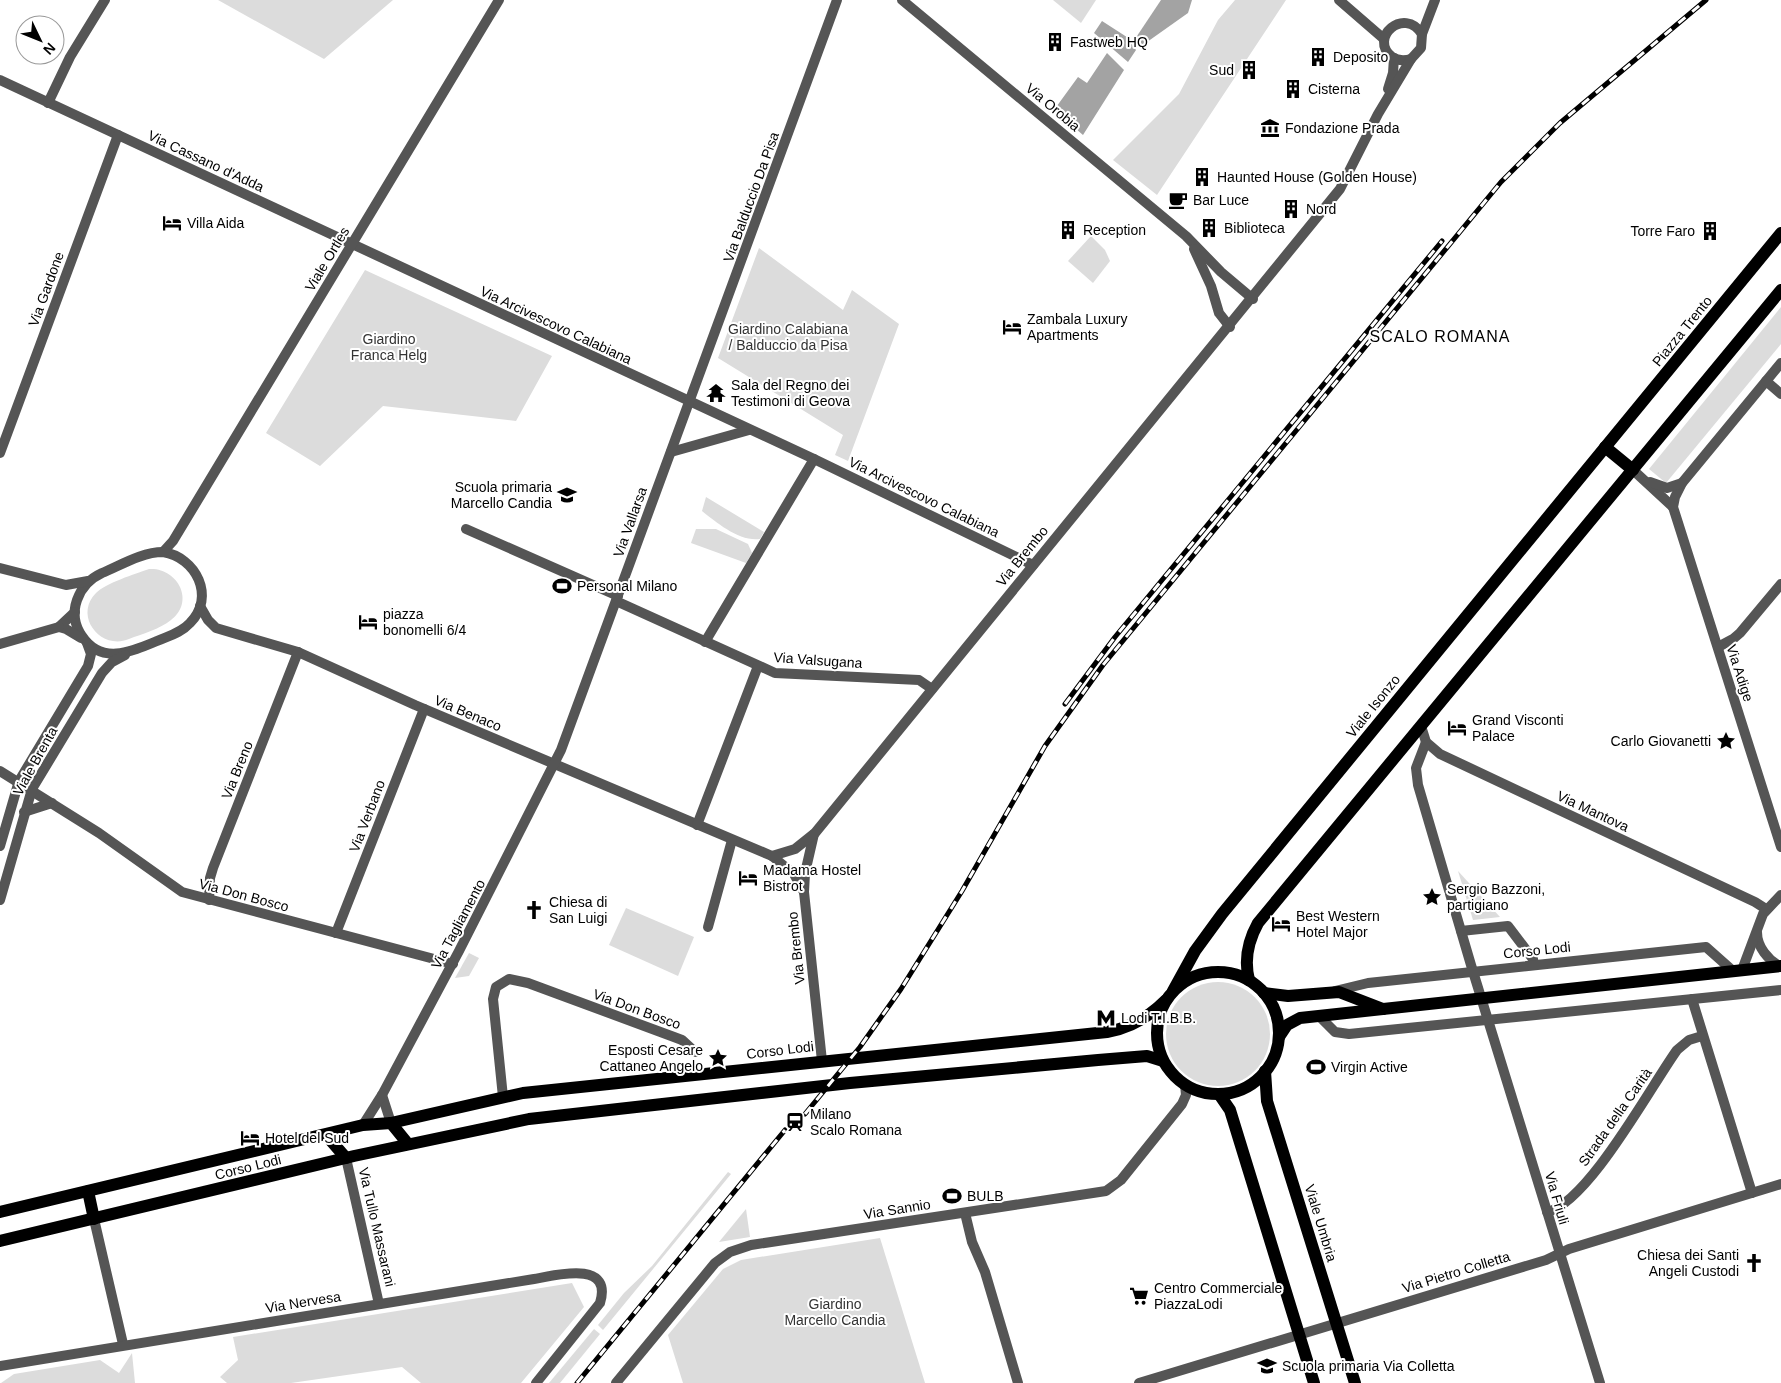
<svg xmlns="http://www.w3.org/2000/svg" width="1781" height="1383" font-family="Arial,sans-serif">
<rect width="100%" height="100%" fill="#fff"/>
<g fill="#dcdcdc">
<polygon points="218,0 393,0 324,59"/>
<polygon points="1053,0 1096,0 1081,23"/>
<polygon points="1235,0 1286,0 1157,195 1113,160 1179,94 1218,20"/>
<polygon points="1091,236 1105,250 1110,261 1093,283 1068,261"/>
<polygon points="759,248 843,310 852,290 899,324 848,461 835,455 843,435 718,358"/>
<polygon points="365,270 552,356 516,421 383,406 320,466 266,433"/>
<polygon points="1781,307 1781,344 1666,483 1649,469"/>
<path d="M706 497 764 532 760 539C740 542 717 523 702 511Z"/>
<polygon points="696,529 716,529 748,544 752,553 746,563 691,543"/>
<path d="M149 569C177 567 196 601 171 620 160 629 142 634 129 639 101 651 73 616 96 593 106 583 135 574 149 569Z"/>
<polygon points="1458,871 1500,917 1473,920"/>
<polygon points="626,908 694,937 678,976 609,945"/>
<polygon points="469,953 479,958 469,976 455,978"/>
<circle cx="1218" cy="1034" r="52"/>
<polygon points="728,1172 731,1174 603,1330 598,1325 624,1293 652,1266"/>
<polygon points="746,1209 750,1237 719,1242"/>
<polygon points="880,1238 925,1383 683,1383 668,1335 723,1269 741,1260"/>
<polygon points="572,1283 584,1307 521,1383 421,1383 402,1367 291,1383 227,1383 220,1377 238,1360 233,1337"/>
<polygon points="594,1329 600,1334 560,1383 549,1383"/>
<polygon points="132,1353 135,1383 1,1383 14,1374 100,1360 119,1373"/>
</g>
<g fill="#a3a3a3">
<polygon points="1161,0 1192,0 1188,13 1140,47 1135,39"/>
<polygon points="1102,21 1133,41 1132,45 1136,50 1128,62 1094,33"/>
<polygon points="1107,53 1124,70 1083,135 1054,110 1078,77 1087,83"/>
</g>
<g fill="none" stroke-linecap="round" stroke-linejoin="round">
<g stroke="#555" stroke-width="10">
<polyline points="902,0 1186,236 1221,272 1253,299"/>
<polyline points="1339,0 1384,39"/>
<path d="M1411 59C1404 61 1398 61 1392 57 1368 38 1404 6 1422 34"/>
<polyline points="0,80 814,459 1033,565"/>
<polyline points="1388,89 1393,73 1394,58"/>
<polyline points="48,103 70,57 105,0"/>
<polyline points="1194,249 1211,286 1219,313 1230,327"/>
<polyline points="1781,363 1682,483 1675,497 1673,507 1781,847"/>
<polyline points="1766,381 1781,394"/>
<polyline points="671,452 749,430"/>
<polyline points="0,453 118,135"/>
<polyline points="1633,470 1673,507"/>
<polyline points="1650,482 1667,488 1682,483"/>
<polyline points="466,529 618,596"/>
<polyline points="163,552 173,541 499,0"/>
<path d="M163 552C196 557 216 597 190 623 181 633 168 636 157 641 131 652 101 665 82 636 66 613 78 584 102 573 121 565 142 552 163 552Z"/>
<polyline points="0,568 66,585 88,581"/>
<polyline points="616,601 775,673 919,680 932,689"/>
<polyline points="200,606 208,620 216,628 298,652 415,705 772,856 794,874 804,892"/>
<polyline points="75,612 59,627 66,629 81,638"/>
<polyline points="705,642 814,459"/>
<polyline points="0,644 59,627"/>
<polyline points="1718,647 1733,639 1740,633 1781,584"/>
<polyline points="1421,726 1426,742 1440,754 1755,902 1766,909"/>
<polyline points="1426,742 1416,768 1418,785 1471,965 1600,1383"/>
<polyline points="0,771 99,833 182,892 453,964"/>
<polyline points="24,812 52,803"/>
<polyline points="697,825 758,666"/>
<polyline points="814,834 805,873 804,892 822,1061"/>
<polyline points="0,846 19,781 88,666 91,654 87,643"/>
<polyline points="772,856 795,849 815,833 1340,189 1378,114 1411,59 1421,48 1422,34 1435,0"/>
<polyline points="0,900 32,789 102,673 112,662 125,655"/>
<polyline points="209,900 210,878 213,868 298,652"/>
<polyline points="708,927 732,840"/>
<polyline points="1461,931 1508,926 1533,959 1534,965"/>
<path d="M1757 932C1757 947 1768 960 1781 967"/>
<polyline points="336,933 424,709"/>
<polyline points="1742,970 1763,914 1781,895"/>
<polyline points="1335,991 1368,983 1706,947 1733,971"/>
<polyline points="1692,999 1752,1193"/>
<polyline points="1320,1017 1335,1032 1349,1034 1781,990"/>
<polyline points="382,1095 391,1123"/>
<polyline points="503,1097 493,999 496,987 509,979 528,983 674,1037 682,1040 695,1052"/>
<polyline points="363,1125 382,1095 459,951 561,750 837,0"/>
<polyline points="346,1158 379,1304"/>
<path d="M1547 1212C1588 1203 1651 1086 1677 1050L1689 1040 1702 1036"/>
<polyline points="965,1213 972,1242 985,1272 1018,1383"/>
<polyline points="94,1219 123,1344"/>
<path d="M0 1366 534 1279C556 1275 613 1260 600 1303L536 1383"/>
<polyline points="616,1383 715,1263 730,1252 751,1245 1106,1191 1121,1180 1182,1104 1186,1095 1185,1084"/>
<polyline points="1139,1383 1546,1260 1569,1249 1781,1184"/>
</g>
<g stroke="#000" stroke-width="12">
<polyline points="1605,447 1633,470"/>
<circle cx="1218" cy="1033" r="61"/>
<path d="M1249 980C1244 960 1248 941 1258 923L1781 290"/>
<polyline points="1173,991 1195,951 1222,914 1781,233"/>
<polyline points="1264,993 1288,996 1339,992 1383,1009"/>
<polyline points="1279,1037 1287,1025 1300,1018 1781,966"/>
<polyline points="1265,1071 1267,1101 1355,1383"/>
<polyline points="1219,1094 1230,1110 1314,1383"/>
<polyline points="391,1123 408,1144"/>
<polyline points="326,1135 346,1158"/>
<polyline points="88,1191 94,1219"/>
<path d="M0 1212 363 1125 391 1123 523 1093 1107 1032C1131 1028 1149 1017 1166 1000"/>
<polyline points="0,1241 354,1156 529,1119 850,1083 1098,1060 1147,1056 1163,1061"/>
</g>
<g stroke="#000" stroke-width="5">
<g id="rail">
<polyline points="1065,704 1115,637 1442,241"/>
<polyline points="805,1114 860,1047 901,989 962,891 1045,746 1103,665 1501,182 1560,123 1706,0"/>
<polyline points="577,1383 785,1130"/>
</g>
</g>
<use href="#rail" stroke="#fff" stroke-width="3" stroke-dasharray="9" stroke-linecap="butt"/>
</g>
<defs>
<g id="building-bare" transform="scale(1.5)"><path d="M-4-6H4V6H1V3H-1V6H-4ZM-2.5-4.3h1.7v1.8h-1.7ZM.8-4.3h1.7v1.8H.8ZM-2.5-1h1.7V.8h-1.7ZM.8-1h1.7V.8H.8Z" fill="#000" stroke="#fff" stroke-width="2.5" paint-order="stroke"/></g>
<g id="museum-bare" transform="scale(1.5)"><path d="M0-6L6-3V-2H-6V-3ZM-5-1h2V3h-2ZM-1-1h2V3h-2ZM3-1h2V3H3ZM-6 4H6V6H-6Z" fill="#000" stroke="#fff" stroke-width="2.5" paint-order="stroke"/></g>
<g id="cafe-bare" transform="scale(1.5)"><path d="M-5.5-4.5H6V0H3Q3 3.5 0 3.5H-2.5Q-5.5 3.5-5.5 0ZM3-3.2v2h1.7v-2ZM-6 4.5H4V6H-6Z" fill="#000" stroke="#fff" stroke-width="2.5" paint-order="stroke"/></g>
<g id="hotel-bare" transform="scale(1.5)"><path d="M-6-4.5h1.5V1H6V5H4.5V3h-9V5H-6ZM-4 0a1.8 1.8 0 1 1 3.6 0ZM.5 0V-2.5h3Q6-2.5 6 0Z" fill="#000" stroke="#fff" stroke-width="2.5" paint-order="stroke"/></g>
<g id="temple-bare" transform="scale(1.5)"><path d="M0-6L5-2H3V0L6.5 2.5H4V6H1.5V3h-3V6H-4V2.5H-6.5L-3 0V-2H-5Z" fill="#000" stroke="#fff" stroke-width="2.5" paint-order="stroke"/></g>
<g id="school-bare" transform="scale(1.5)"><path d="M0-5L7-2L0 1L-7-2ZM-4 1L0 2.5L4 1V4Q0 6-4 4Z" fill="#000" stroke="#fff" stroke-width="2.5" paint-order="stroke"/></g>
<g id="stadium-bare" transform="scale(1.5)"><path d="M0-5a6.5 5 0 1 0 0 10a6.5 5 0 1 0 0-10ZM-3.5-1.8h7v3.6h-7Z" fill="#000" stroke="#fff" stroke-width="2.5" paint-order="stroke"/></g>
<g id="sight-bare" transform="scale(1.5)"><path d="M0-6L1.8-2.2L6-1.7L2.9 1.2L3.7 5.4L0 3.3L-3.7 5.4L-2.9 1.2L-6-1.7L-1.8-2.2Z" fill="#000" stroke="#fff" stroke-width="2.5" paint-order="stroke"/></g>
<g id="church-bare" transform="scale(1.5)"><path d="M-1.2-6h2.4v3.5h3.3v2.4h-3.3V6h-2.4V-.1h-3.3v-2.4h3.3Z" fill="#000" stroke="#fff" stroke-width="2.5" paint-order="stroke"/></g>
<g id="metro-bare" transform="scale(1.5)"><path d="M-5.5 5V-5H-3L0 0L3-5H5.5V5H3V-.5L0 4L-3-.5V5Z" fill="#000" stroke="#fff" stroke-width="2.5" paint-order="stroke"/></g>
<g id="station-bare" transform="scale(1.5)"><path d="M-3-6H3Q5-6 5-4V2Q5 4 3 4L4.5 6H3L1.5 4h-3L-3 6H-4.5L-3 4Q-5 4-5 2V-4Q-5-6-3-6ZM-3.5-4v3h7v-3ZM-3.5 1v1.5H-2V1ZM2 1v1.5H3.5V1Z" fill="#000" stroke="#fff" stroke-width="2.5" paint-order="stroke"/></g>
<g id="supermarket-bare" transform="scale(1.5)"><path d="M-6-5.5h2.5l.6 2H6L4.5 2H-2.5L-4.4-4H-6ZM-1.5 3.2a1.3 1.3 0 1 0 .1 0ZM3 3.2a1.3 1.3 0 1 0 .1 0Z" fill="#000" stroke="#fff" stroke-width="2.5" paint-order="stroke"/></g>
</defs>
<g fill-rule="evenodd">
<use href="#building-bare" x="1055" y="42"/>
<use href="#building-bare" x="1318" y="57"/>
<use href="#building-bare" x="1249" y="70"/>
<use href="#building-bare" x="1293" y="89"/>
<use href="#museum-bare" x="1270" y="128"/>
<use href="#building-bare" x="1202" y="177"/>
<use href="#cafe-bare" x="1178" y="200"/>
<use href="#building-bare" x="1291" y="209"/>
<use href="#hotel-bare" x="172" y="223"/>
<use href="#building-bare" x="1209" y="228"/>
<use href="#building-bare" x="1068" y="230"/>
<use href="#building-bare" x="1710" y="231"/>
<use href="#hotel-bare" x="1012" y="327"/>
<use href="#temple-bare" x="716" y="393"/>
<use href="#school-bare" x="567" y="495"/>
<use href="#stadium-bare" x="562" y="586"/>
<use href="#hotel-bare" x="368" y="622"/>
<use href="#hotel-bare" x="1457" y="728"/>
<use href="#sight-bare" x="1726" y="741"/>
<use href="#hotel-bare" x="748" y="878"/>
<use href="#sight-bare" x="1432" y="897"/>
<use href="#church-bare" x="534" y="910"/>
<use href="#hotel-bare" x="1281" y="924"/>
<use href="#metro-bare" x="1106" y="1018"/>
<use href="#sight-bare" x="718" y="1058"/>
<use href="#stadium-bare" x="1316" y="1067"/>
<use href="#station-bare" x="795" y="1122"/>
<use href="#hotel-bare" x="250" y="1138"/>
<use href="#stadium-bare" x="952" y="1196"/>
<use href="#church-bare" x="1754" y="1263"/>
<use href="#supermarket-bare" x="1139" y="1296"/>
<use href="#school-bare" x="1267" y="1366"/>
</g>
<g text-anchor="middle" stroke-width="4" stroke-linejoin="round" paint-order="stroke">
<g font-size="14" fill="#000" stroke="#fff" text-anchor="start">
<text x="1070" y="47">Fastweb HQ</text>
<text x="1333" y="62">Deposito</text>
<text x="1234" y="75" text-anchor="end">Sud</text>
<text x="1308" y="94">Cisterna</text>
<text x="1285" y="133">Fondazione Prada</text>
<text x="1217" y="182">Haunted House (Golden House)</text>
<text x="1193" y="205">Bar Luce</text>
<text x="1306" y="214">Nord</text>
<text x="187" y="228">Villa Aida</text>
<text x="1224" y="233">Biblioteca</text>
<text x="1083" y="235">Reception</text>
<text x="1695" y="236" text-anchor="end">Torre Faro</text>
<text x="1027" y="324">Zambala Luxury<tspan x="1027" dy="16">Apartments</tspan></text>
<text x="731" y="390">Sala del Regno dei<tspan x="731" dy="16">Testimoni di Geova</tspan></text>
<text x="552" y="492" text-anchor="end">Scuola primaria<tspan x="552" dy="16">Marcello Candia</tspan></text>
<text x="577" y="591">Personal Milano</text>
<text x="383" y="619">piazza<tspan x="383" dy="16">bonomelli 6/4</tspan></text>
<text x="1472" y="725">Grand Visconti<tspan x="1472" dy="16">Palace</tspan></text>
<text x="1711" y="746" text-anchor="end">Carlo Giovanetti</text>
<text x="763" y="875">Madama Hostel<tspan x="763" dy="16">Bistrot</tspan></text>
<text x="1447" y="894">Sergio Bazzoni,<tspan x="1447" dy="16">partigiano</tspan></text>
<text x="549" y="907">Chiesa di<tspan x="549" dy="16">San Luigi</tspan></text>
<text x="1296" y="921">Best Western<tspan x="1296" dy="16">Hotel Major</tspan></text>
<text x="1121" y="1023">Lodi T.I.B.B.</text>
<text x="703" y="1055" text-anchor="end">Esposti Cesare<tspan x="703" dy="16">Cattaneo Angelo</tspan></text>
<text x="1331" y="1072">Virgin Active</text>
<text x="810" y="1119">Milano<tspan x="810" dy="16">Scalo Romana</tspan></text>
<text x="265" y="1143">Hotel del Sud</text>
<text x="967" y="1201">BULB</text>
<text x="1739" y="1260" text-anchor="end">Chiesa dei Santi<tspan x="1739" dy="16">Angeli Custodi</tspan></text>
<text x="1154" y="1293">Centro Commerciale<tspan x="1154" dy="16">PiazzaLodi</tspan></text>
<text x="1282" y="1371">Scuola primaria Via Colletta</text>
</g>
<g font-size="14" fill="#000" stroke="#fff">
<text transform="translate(1053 107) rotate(40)" y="5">Via Orobia</text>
<text transform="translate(206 161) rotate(25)" y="5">Via Cassano d'Adda</text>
<text transform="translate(751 197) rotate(-70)" y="5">Via Balduccio Da Pisa</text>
<text transform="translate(327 259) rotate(-59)" y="5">Viale Ortles</text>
<text transform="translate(46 289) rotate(-70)" y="5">Via Gardone</text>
<text transform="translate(556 325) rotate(25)" y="5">Via Arcivescovo Calabiana</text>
<text transform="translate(1682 331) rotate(-51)" y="5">Piazza Trento</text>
<text transform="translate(924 497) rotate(26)" y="5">Via Arcivescovo Calabiana</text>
<text transform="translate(630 522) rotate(-70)" y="5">Via Vallarsa</text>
<text transform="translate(1022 556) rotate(-51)" y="5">Via Brembo</text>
<text transform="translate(818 660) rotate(4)" y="5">Via Valsugana</text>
<text transform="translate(1740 673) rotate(72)" y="5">Via Adige</text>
<text transform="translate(1373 706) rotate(-51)" y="5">Viale Isonzo</text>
<text transform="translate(468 713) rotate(23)" y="5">Via Benaco</text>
<text transform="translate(35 761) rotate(-61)" y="5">Viale Brenta</text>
<text transform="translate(237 770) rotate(-68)" y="5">Via Breno</text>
<text transform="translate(1593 811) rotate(25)" y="5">Via Mantova</text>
<text transform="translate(367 816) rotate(-69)" y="5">Via Verbano</text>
<text transform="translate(244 895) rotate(15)" y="5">Via Don Bosco</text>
<text transform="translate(458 924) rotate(-62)" y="5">Via Tagliamento</text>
<text transform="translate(796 948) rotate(-96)" y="5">Via Brembo</text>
<text transform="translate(1537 950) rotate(-6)" y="5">Corso Lodi</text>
<text transform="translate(637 1009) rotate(20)" y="5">Via Don Bosco</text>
<text transform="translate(780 1050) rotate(-7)" y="5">Corso Lodi</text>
<text transform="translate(1615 1117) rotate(-55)" y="5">Strada della Carità</text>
<text transform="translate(248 1167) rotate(-14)" y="5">Corso Lodi</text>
<text transform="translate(1557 1198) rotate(74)" y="5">Via Friuli</text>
<text transform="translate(897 1209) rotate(-9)" y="5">Via Sannio</text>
<text transform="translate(1321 1223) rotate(73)" y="5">Viale Umbria</text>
<text transform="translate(377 1227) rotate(77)" y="5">Via Tullo Massarani</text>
<text transform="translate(1456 1272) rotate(-17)" y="5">Via Pietro Colletta</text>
<text transform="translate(303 1302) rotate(-9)" y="5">Via Nervesa</text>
</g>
<g font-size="14" fill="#333" stroke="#fff">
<text x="788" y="334">Giardino Calabiana<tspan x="788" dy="16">/ Balduccio da Pisa</tspan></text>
<text x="389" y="344">Giardino<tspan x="389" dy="16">Franca Helg</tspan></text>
<text x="835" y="1309">Giardino<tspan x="835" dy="16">Marcello Candia</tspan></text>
</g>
<g font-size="16" letter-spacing="1" fill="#000" stroke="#fff">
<text x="1440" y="342">SCALO ROMANA</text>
</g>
</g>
<g transform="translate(40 40) rotate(133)"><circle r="24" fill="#ffffff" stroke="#999999"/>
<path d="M0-4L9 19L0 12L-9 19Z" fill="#000000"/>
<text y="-8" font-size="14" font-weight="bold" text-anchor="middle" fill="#000000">N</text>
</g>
</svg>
